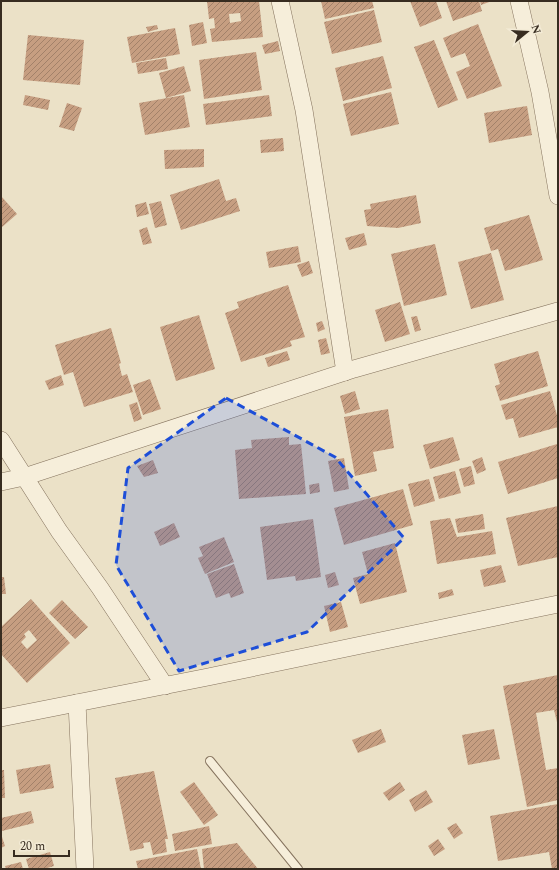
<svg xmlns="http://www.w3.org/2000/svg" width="559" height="870" font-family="Spectral,serif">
<defs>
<pattern id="building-hatch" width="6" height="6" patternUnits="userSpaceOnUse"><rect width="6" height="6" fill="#c69e81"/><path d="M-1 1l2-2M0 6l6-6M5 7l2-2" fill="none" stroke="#a28169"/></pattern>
</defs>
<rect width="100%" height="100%" fill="#ebe1c7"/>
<g fill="url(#building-hatch)" fill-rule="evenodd">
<path d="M207 1H259L263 37 212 42 210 29 215 28 214 18 209 19ZM240 13 241 21 230 23 229 14Z"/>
<polygon points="321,1 372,1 374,8 325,19"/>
<polygon points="410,1 436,1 442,18 420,27"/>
<polygon points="446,1 479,1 482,11 453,21"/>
<polygon points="480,1 492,1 481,5"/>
<polygon points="374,10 382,42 332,54 324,22"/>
<polygon points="203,22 207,43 192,46 189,25"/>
<polygon points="478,24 502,86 467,99 456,72 470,66 465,53 451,58 443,38"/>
<polygon points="157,25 158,29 148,32 146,27"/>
<polygon points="175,28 180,54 132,63 127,37"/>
<polygon points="28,35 84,40 80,85 23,80"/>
<polygon points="434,40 458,100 438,108 414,47"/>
<polygon points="278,41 280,51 265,54 262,45"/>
<polygon points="256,52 262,90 204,99 199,60"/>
<polygon points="383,56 392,88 343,101 335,68"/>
<polygon points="166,58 168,69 138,74 136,63"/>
<polygon points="184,66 191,91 166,98 159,73"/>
<polygon points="391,92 399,124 351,136 343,104"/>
<polygon points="25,95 50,100 48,110 23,105"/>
<polygon points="184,95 190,127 145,135 139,103"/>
<polygon points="269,95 272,116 206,125 203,104"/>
<polygon points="67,103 82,108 74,131 59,127"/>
<polygon points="527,106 532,135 489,143 484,113"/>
<polygon points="283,138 284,151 261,153 260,140"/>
<polygon points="204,149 204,167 165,169 164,150"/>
<polygon points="219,179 226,201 236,198 240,211 181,230 170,195"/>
<polygon points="416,195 421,223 398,228 367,226 364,210 371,209 370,204"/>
<polygon points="1,196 17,214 1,228"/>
<polygon points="161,201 167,225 155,228 149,204"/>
<polygon points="146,202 149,214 137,217 135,205"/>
<polygon points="529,215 543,260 505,271 498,249 491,251 484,228"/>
<polygon points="147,227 152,243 143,245 139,230"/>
<polygon points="364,233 367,245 349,250 345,238"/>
<polygon points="435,244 447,295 404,306 391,254"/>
<polygon points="298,246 301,262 269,268 266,252"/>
<polygon points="491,253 504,300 471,309 458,262"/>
<polygon points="309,261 313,273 302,277 297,265"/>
<polygon points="288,285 305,337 290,341 292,346 241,362 225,313 239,308 237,302"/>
<polygon points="400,302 410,334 385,342 375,310"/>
<polygon points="199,315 215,369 176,381 160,327"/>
<polygon points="417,316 421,330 415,332 411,317"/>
<polygon points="322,321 325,329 318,332 316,323"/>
<polygon points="111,328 121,363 119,364 122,376 127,374 133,392 84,407 73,372 64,375 55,345"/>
<polygon points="326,338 330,353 321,355 318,340"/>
<polygon points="287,351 290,360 268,367 265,358"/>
<polygon points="538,351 548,386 500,401 495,386 500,384 494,364"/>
<polygon points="61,375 64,385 49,390 45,381"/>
<polygon points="150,379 161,409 143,415 133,385"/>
<polygon points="355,391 360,409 345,414 340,396"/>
<polygon points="550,391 558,419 558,427 519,438 513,418 506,420 501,405"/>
<polygon points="137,402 142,419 134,422 129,405"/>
<polygon points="388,409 394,448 373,452 377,471 355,476 344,417"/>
<polygon points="289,437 289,445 301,444 306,494 239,499 235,450 252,448 251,440"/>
<polygon points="453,437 460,460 430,469 423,445"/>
<polygon points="557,444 558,478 508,494 498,462"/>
<polygon points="482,457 486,470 477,474 472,461"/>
<polygon points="344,458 349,489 334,492 328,461"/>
<polygon points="153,460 158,473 144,477 137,466"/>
<polygon points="471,466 475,484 464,487 459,469"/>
<polygon points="455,471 461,493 439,499 433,477"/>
<polygon points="429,479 435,501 414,507 408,484"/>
<polygon points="319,483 320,492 310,494 309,485"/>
<polygon points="403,489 413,525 344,545 334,508"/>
<polygon points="558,506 558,557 518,566 506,518"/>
<polygon points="483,514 485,529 458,533 455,519"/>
<polygon points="450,518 457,537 492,531 496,554 437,564 430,521"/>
<polygon points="313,519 321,577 296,581 295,576 267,580 260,527"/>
<polygon points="174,523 180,537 160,546 154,532"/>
<polygon points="224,537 234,562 205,574 198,558 203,556 199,547"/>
<polygon points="395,543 407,592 360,604 353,578 368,574 362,552"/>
<polygon points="234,564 244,593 231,598 229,593 216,598 207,574"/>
<polygon points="501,565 506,582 484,587 480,570"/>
<polygon points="335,572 339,585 328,588 325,575"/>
<polygon points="1,577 4,577 6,594 1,594"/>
<polygon points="452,589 454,595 439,599 438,593"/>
<path d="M31 599 70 643 27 683 1 654V627ZM29 630 37 640 27 649 21 642 26 637 24 634Z"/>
<polygon points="62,600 88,627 75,639 49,613"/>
<polygon points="341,602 348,627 330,632 324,606"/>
<polygon points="558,675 558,726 554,710 536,713 546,770 558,768 558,800 527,807 503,686"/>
<polygon points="381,729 386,742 358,753 352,740"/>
<polygon points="494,729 500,759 468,765 462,735"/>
<polygon points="50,764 54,788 20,794 16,770"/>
<polygon points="1,770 4,770 5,798 1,798"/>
<polygon points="154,771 168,839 165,839 167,852 153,855 150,842 143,843 144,848 130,851 115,778"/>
<polygon points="194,782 218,815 204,825 180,792"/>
<polygon points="400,782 405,790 389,801 383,793"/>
<polygon points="426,790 433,802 415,812 409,800"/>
<polygon points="558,804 558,869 552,869 549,852 498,861 490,816"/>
<polygon points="31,811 34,823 2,831 1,818"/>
<polygon points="456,823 463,833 454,839 447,828"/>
<polygon points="209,826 212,844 175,851 172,834"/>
<polygon points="1,834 5,846 1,848"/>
<polygon points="438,839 445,849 434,856 428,846"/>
<polygon points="237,843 258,869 204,869 202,849"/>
<polygon points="197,849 201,869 138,869 136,861"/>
<polygon points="50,852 54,866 44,869 29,869 26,859"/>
<polygon points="21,862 23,869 6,869 5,866"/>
</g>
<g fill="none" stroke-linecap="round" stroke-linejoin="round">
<g stroke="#85735e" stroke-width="10">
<polyline id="service" points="210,761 298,869"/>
</g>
<g stroke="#85735e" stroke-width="18">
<g id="minor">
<polyline points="280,1 304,110 345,372"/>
<polyline points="519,1 540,92 558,196"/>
<polyline points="1,440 59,531 100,588 165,686"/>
<polyline points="1,482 24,477 354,369 558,311"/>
<polyline points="77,703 85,869"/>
<polyline points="1,718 208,677 558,604"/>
</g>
</g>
<use href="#service" stroke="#f6eeda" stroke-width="8"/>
<use href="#minor" stroke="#f6eeda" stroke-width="17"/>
</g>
<path fill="#1d4ed8" fill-opacity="0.2" stroke="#1d4ed8" stroke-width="3" stroke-dasharray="8 5" stroke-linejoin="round" d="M226 398 335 457 404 538 307 632 179 671 116 565 128 468Z"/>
<rect width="559" height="870" fill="none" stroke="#372c20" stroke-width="4"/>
<g transform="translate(527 32) rotate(72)" stroke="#f3ebd6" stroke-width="3" paint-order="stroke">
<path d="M0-3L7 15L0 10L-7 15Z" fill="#372c20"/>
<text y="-6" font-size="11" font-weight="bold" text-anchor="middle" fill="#372c20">N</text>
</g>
<path d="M14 850v6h55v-6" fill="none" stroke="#372c20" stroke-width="2"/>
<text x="20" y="850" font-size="12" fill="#372c20" stroke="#f3ebd6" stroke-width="3" paint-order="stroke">20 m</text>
</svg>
